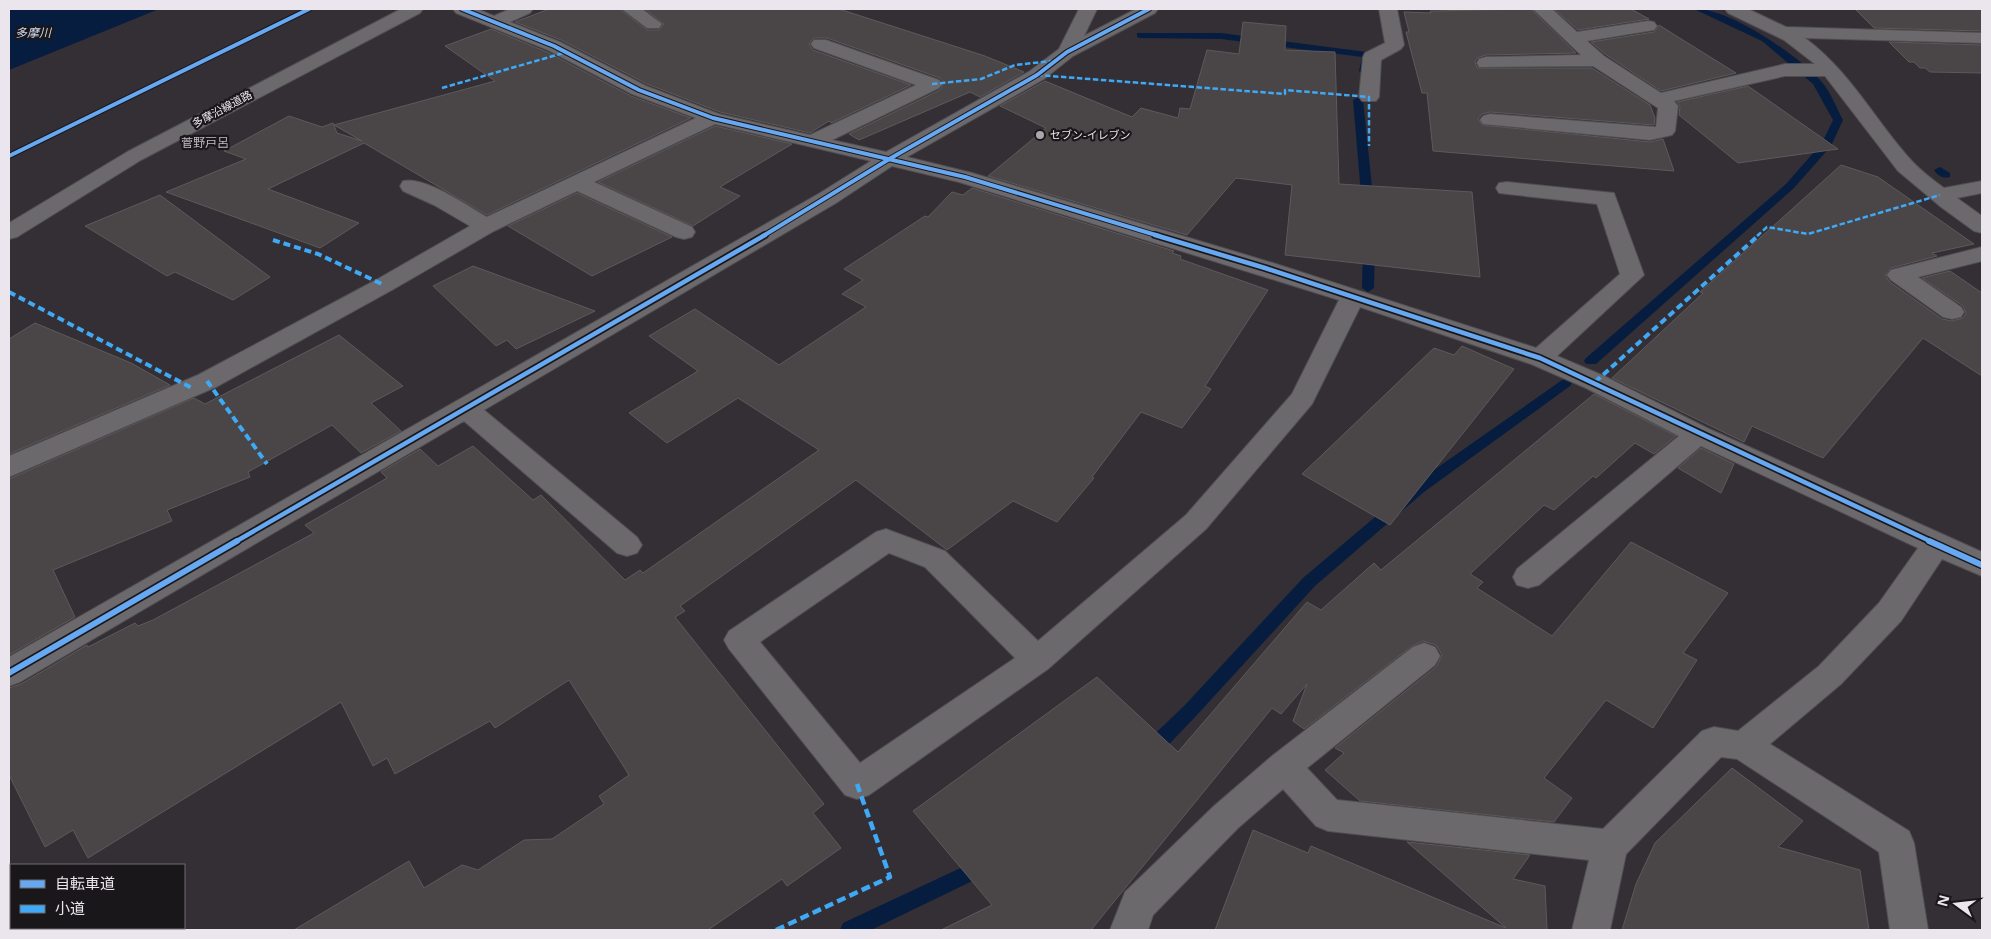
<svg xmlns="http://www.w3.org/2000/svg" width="1991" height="939" font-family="'Open Sans','Noto Sans JP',sans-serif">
<rect width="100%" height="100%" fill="#332f35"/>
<polygon fill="#071d3f" points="9,9 159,9 9,70"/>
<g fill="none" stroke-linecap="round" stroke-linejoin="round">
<g fill="#071d3f" fill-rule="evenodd">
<path d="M1694 9C1728 7 1797 55 1820 80 1830 90 1836 107 1843 120L1831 146 1794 188 1596 364H1586L1584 361 1586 358 1786 184 1822 143 1833 120 1813 84 1762 41Z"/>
<polygon points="1137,33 1221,33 1367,52 1372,55 1369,71 1364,74 1359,71 1362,57 1221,39 1140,38 1137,37"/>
<polygon points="1358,97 1363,100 1374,206 1368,210 1362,206 1353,100"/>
<path d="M1940 167 1950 173V177C1943 179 1938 176 1934 170Z"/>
<polygon points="1369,240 1375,244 1374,288 1368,292 1362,288 1363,244"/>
<polygon points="1565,378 1572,383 1570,386 1424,492 1315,586 1196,716 1155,759 1148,761 1141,759 1139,753 1141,747 1184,706 1303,578 1414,484"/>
<polygon points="984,857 991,860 994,866 991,872 871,930 840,930 843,923"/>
</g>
</g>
<g fill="#4a4648" stroke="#5d5a5a">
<polygon points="549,9 620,9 647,30 659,30 664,24 645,9 839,9 985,56 1024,72 980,97 970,92 859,140 849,134 940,90 944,83 940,78 827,38 814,38 809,44 813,50 911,85 831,123 829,121 810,133 720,112 647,84 561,40 515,22"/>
<polygon points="1531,9 1576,53 1486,55 1477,58 1475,62 1477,68 1592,68 1650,105 1655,118 1654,125 1490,112 1482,114 1478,119 1482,125 1650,142 1663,139 1674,171 1433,151 1427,93 1422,93 1406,32 1409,32 1404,12 1431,13 1430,11"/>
<polygon points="1554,9 1631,9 1649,19 1578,30"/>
<polygon points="1855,9 1982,9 1982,31 1874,28"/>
<polygon points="1243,22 1286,26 1285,50 1335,52 1339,184 1472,192 1480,277 1285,255 1292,185 1236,178 1187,235 988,176 1046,128 1000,106 1045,81 1132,117 1141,108 1178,118 1180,108 1190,109 1207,50 1239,54"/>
<polygon points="1659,25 1678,37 1736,73 1661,91 1605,54 1591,42 1654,32"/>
<polygon points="491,29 547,52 631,96 691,118 487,215 364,143 268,189 359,223 320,248 166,192 246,159 224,151 289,116 322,127 333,123 337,133 362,141 334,125 495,81 445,46"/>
<polygon points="1889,42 1982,45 1982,73 1930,72 1925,68 1920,68 1914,62 1909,62"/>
<polygon points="1748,86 1838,149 1738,163 1679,115 1680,106 1677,102"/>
<polygon points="715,126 792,144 720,187 740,196 693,226 598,182"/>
<polygon points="1841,165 1878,177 1974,244 1932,253 1937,256 1891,268 1885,275 1890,282 1942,319 1952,321 1963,318 1966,313 1963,306 1922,278 1950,271 1982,293 1982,376 1923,338 1823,458 1752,426 1744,442 1612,378 1703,293 1700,292"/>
<polygon points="972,188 1174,251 1172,253 1181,256 1180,259 1268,290 1205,386 1211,389 1182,428 1141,412 1092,477 1094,478 1057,522 1013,501 947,550 856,480 680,606 685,611 675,617 824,804 813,813 841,848 787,886 782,879 708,930 294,930 409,861 424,888 462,865 478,870 524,840 552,839 604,804 599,796 629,775 569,680 495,728 490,721 395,774 387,758 373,766 341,702 88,858 73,830 45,847 9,775 9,688 21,684 87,645 88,647 135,623 138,626 153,620 314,533 305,525 387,478 381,472 420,449 438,466 473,446 533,500 541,495 625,580 640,570 643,573 819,450 738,398 667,443 629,413 698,371 649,336 695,309 779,365 866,307 842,294 863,280 844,269 925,216 928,217 952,192 963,195"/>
<polygon points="577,193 672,237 592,276 508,226"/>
<polygon points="160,195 270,277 233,300 175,272 167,276 85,226"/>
<polygon points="473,266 595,311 516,349 507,340 496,346 433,286"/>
<polygon points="35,323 131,363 170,385 9,454 9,339"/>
<polygon points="339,335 403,386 371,403 401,431 361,453 332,425 248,472 250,477 167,510 172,521 53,570 75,617 9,655 9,479 194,398 205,404"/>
<polygon points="1462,346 1514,369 1390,525 1302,474 1434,348 1454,355"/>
<polygon points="1594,394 1676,436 1654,454 1635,443 1596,478 1593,476 1554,510 1544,505 1470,574 1483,582 1477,588 1552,636 1631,542 1728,593 1683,653 1697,660 1653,728 1606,700 1544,778 1572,798 1554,822 1360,801 1325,770 1344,753 1335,748 1437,666 1442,655 1436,645 1423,641 1412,646 1304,729 1293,721 1307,684 1281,714 1272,708 1091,930 941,930 992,905 913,811 1097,677 1178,752 1307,602 1321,610 1374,563 1381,570"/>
<polygon points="1701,448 1734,464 1721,493 1678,468"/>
<polygon points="1732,768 1803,821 1778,847 1860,870 1869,930 1622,930 1636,884 1655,843"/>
<polygon points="1253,830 1308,853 1311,846 1506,928 1407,842 1530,855 1513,879 1545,886 1547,930 1215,930"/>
</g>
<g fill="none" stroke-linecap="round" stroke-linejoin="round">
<g stroke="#514e53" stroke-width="2">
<g id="minor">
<polygon points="401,9 423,9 420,13 141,160 17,237 9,239 9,223 127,152"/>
<path d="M453 9H477L494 16 510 9H533L530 13 510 22 560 42 646 86 719 114 810 135 916 85 814 48 811 44 814 40H826L939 80 942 84 939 88 832 140 886 152 1030 71 1059 49 1079 9H1097L1084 36 1136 9H1158L1155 13 1073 56 1044 79 907 157 972 173 1273 263 1536 348 1620 274 1597 204 1507 194 1499 193 1496 188 1499 183 1507 182 1614 193 1644 275 1557 356 1604 376 1707 428 1982 552V576L1942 559 1901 621 1841 684 1770 744 1909 831 1914 843 1928 930H1890L1879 852 1737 759 1721 757 1626 854 1610 930H1572L1589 860 1328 831 1316 826 1283 789 1238 828 1153 915 1148 930H1110L1125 892 1214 806 1272 756 1413 647 1424 643 1435 647 1440 656 1435 665 1307 768 1337 800 1603 829 1702 731 1714 727 1738 731 1819 666 1879 603 1918 548 1701 446 1539 585 1528 588 1517 585 1513 577 1517 569 1679 436 1586 388 1531 364 1360 307 1312 404 1206 529 1048 669 869 795 857 799 845 795 729 649 724 640 729 631 876 532 886 529 945 551 1038 641 1186 515 1292 394 1339 300 959 182 892 166 836 203 484 410 637 537 642 545 637 553 627 556 617 553 464 421 20 682 9 686V657L820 193 871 161 715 124 594 182 692 227 695 232 692 237 684 239 676 237 577 191 494 231 392 290 216 387 9 477V456L198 375 376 280 470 226 434 205 403 191 400 186 403 181C426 176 467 206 487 217L696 118 632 94 548 50 456 13ZM889 553 925 567 1015 658 860 763 760 642Z"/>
<polygon points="622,9 642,9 662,24 659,28 647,28"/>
<polygon points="1379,9 1397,9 1404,45 1401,49 1381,60 1379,97 1376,101 1362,101 1359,97 1363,57 1365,53 1385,43"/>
<path d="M1533 9H1552L1577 32 1648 21 1654 22 1657 26 1654 30 1587 41 1604 56 1661 93 1785 64H1815L1784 40 1728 13 1725 9H1748L1786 27 1982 33V43L1805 38C1847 69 1871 113 1904 152 1915 166 1929 177 1944 188L1982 181V193L1957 198 1982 216V233L1974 231 1941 207 1898 171 1825 76H1785L1674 101 1678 106 1675 131 1672 135 1650 140 1483 124 1480 120 1483 116 1490 114 1656 127 1658 108 1593 66 1479 67 1477 63 1479 59 1486 57 1581 55Z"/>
<polygon points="1982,247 1982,261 1918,277 1961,307 1964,312 1961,317 1952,319 1943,317 1891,280 1887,275 1891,270"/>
</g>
</g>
<use href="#minor" fill="#6c696d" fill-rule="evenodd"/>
<g stroke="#3fa9f5" stroke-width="2.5" stroke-dasharray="5.5 2.5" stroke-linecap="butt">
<polyline points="1037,75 1285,94 1285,90 1369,97 1369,146"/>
<polyline points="932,84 981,79 1015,65 1052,61"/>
<polyline points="442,88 567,52"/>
<polyline points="1757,236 1767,227 1808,234 1940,195"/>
</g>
<g stroke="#3fa9f5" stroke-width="4" stroke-dasharray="7 4" stroke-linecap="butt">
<polyline points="273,240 318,254 384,285"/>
<polyline points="9,292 192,388"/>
<polyline points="207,381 267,464"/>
<polyline points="1595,382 1759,235"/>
</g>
<polyline stroke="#3fa9f5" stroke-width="4.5" stroke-dasharray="9 4.5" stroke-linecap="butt" points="776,930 890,877 857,784"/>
<g stroke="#1a171b" stroke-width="6">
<g id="cycleway-far2">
<polyline points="462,9 554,46 639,90 713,118 965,177 1159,236"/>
<polyline points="9,156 309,9"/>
<polyline points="763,236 891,158 1037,75 1067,52 1149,9"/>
</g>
</g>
<g stroke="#1a171b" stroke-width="8">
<g id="cycleway-far1">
<polyline points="1155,235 1265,268 1540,358 1932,542"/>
<polyline points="235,542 765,235"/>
</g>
</g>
<g stroke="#1a171b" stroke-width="9">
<g id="cycleway">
<polyline points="1929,541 1982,565"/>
<polyline points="9,673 237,541"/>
</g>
</g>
<use href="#cycleway-far2" stroke="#66a8f1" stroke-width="4"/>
<use href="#cycleway-far1" stroke="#66a8f1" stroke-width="4.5"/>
<use href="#cycleway" stroke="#66a8f1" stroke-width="6"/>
</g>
<circle fill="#aba6ad" stroke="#1a171b" stroke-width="2" cx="1040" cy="135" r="5"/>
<g text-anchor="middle" stroke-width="4.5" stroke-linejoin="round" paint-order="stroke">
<g font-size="11" fill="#ebe6ed" stroke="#1a171b">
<text transform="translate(222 109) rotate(-28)" y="4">多摩沿線道路</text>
</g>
<g font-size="11" fill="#ebe6ed" stroke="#1a171b" text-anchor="start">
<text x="1050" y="139">セブン-イレブン</text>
</g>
<g font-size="12" font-style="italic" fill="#cad8ec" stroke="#1a171b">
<text x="33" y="37">多摩川</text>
</g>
<g font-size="12" fill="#c3bac6" stroke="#1a171b">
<text x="205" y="147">菅野戸呂</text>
</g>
</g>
<rect width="1991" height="939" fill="none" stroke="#ebe6ed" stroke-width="20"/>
<rect x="10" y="864" width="175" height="65" fill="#1a171b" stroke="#6e6a6f"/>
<rect x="20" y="880" width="25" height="8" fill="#66a8f1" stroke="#6e6a6f"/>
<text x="55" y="889" font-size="15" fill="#ebe6ed">自転車道</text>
<rect x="20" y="905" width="25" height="8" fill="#3fa9f5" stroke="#6e6a6f"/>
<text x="55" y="914" font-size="15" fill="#ebe6ed">小道</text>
<g transform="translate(1956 904) rotate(285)" stroke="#1a171b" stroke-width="4" paint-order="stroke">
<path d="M0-4L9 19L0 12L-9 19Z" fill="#ebe6ed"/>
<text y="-8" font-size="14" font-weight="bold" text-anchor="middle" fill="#ebe6ed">N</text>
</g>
</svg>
